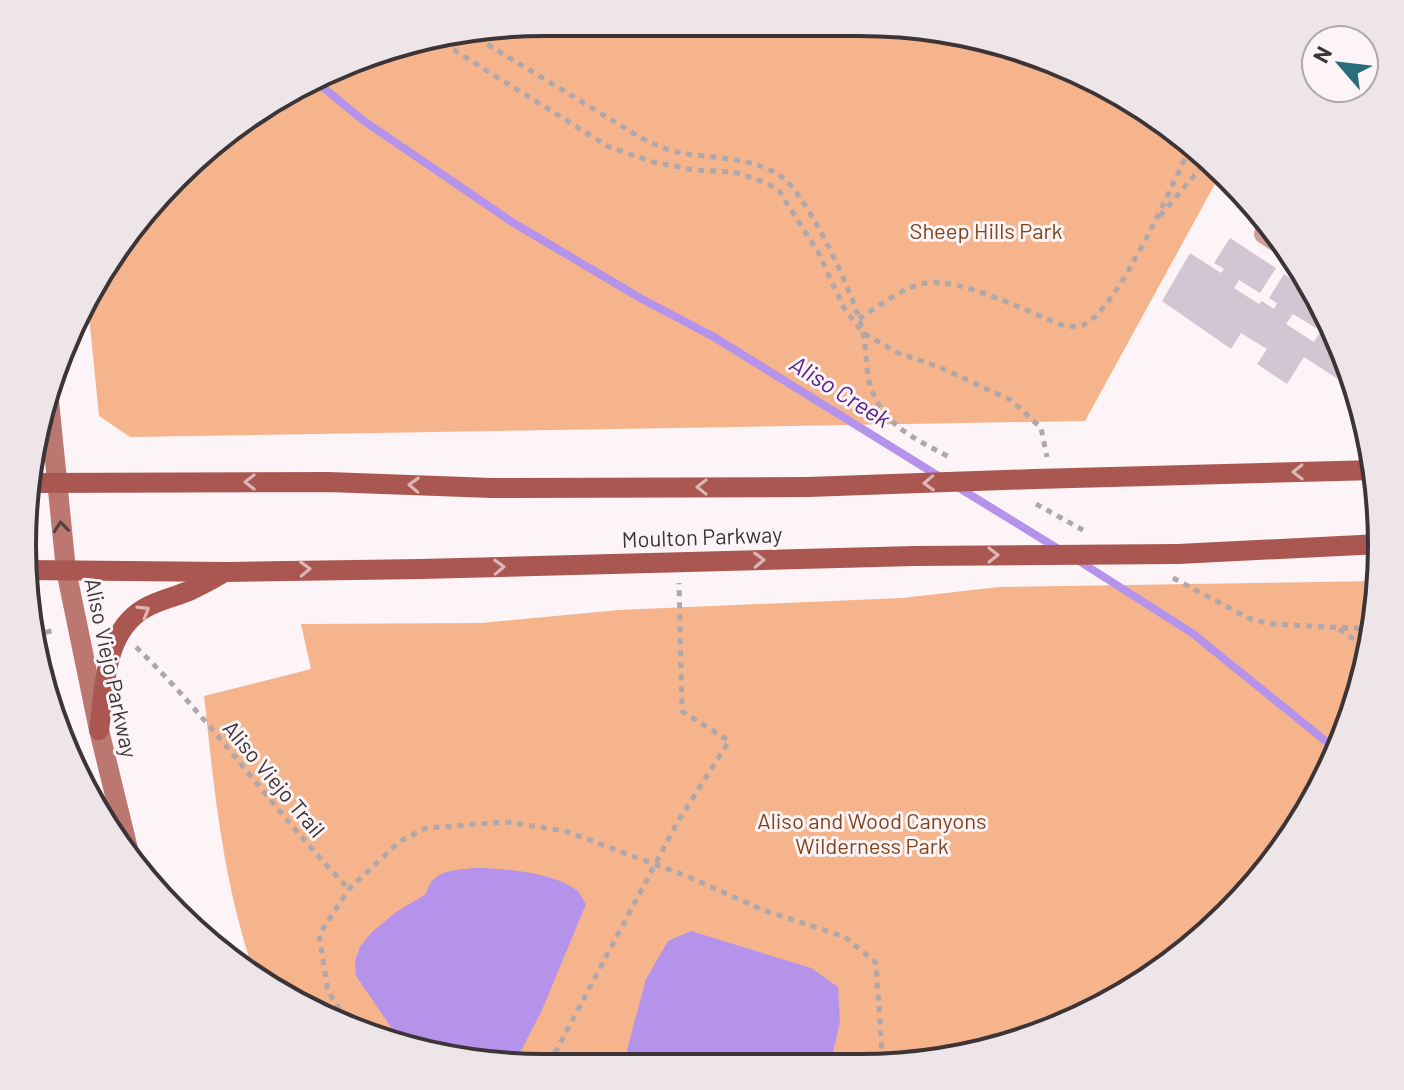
<svg xmlns="http://www.w3.org/2000/svg" width="1404" height="1090" font-family="Barlow,sans-serif">
<rect width="100%" height="100%" fill="#fdf4f7"/>
<g fill="#f5b48c">
<polygon points="545,22 893,23 1028,50 1203,151 1221,173 1085,421 130,437 99,416 87,295 92,284 175,176 283,92 409,40"/>
<path d="M1381 581 1364 680 1328 776 1274 863 1204 938 1121 998 1027 1040 894 1067 443 1058 345 1028 257 981C223 885 215 796 204 696L311 669 301 624 481 623 619 610 902 598 999 587Z"/>
</g>
<g fill="#b693eb">
<path d="M474 868C503 868 551 872 575 889 580 892 583 900 586 904L542 1010 521 1051 504 1059 443 1058 404 1046 356 976 355 961 360 947 372 932 396 912 426 894C433 869 452 871 474 868Z"/>
<polygon points="691,931 811,968 838,987 840,1022 830,1066 634,1062 627,1050 646,979 668,941"/>
</g>
<g fill="none" stroke-linecap="round" stroke-linejoin="round">
<g stroke="#b693eb" stroke-width="8">
<polyline points="314,80 364,121 512,222 640,298 714,337 940,477"/>
<polyline points="956,486 1060,550"/>
<polyline points="1079,561 1192,633 1338,751"/>
</g>
</g>
<polygon fill="#d4c5d2" points="1230,238 1276,268 1260,293 1239,280 1234,288 1259,304 1262,301 1274,309 1277,303 1269,298 1284,274 1318,296 1325,313 1316,328 1293,314 1286,324 1314,342 1328,320 1352,371 1344,383 1304,357 1287,384 1257,364 1267,349 1241,333 1231,349 1162,301 1190,253 1221,273 1224,269 1214,263"/>
<g fill="none" stroke-linecap="round" stroke-linejoin="round">
<g stroke="#b0a7aa" stroke-width="5" stroke-dasharray="6 6" stroke-linecap="butt">
<path d="M467 32 643 139C654 144 665 150 677 152 711 159 753 156 782 177 808 196 857 300 863 333 868 357 864 381 878 403 894 431 922 442 949 457"/>
<polyline points="433,37 609,147 653,162 694,170 734,172 767,183 779,191 818,252 844,308 863,333 898,353 939,367 1011,400 1041,428 1047,457"/>
<polyline points="1160,216 1209,158"/>
<path d="M859 319C877 307 905 286 926 283 959 277 1031 313 1064 326 1069 326 1078 327 1083 325 1116 313 1175 180 1191 145"/>
<polyline points="1036,504 1083,530"/>
<polyline points="1173,578 1248,618 1270,624 1373,629"/>
<polyline points="1339,629 1355,640 1371,641"/>
<polyline points="34,635 55,630"/>
<path d="M136 647C214 722 274 812 349 889"/>
<polyline points="352,1030 328,991 319,935 349,889 399,842 426,828 507,822 565,831 689,877 763,910 845,937 876,963 882,1052 895,1067"/>
<polyline points="555,1053 677,823 729,741 682,711 679,583"/>
<polyline points="879,1067 882,1052"/>
</g>
<polyline stroke="#d1a19c" stroke-width="20" points="1267,229 1264,234 1280,244"/>
<polyline stroke="#bb7770" stroke-width="20" points="48,391 66,570 99,730 131,861"/>
<g stroke="#aa5751" stroke-width="20">
<polyline points="1035,479 1376,470"/>
<polyline points="30,483 328,482 492,488 808,487"/>
<polyline points="1178,554 1380,544"/>
<polyline points="25,570 227,572 421,569 915,556"/>
<path d="M99 730C105 689 103 632 145 608 159 600 175 597 191 590 202 585 213 579 223 573"/>
</g>
<g stroke="#aa5751" stroke-width="20">
<polyline points="808,487 1035,479"/>
<polyline points="915,556 1178,554"/>
</g>
</g>
<defs><path id="oneway-chevron" d="M-2-3.5L2.5 0L-2 3.5" fill="none" stroke-width="1.6" stroke-linecap="round" stroke-linejoin="round" transform="scale(2)"/></defs>
<g stroke="#dcb5b5">
<use href="#oneway-chevron" transform="translate(1298 472) rotate(179)"/>
<use href="#oneway-chevron" transform="translate(250 482) rotate(180)"/>
<use href="#oneway-chevron" transform="translate(929 483) rotate(178)"/>
<use href="#oneway-chevron" transform="translate(414 485) rotate(-178)"/>
<use href="#oneway-chevron" transform="translate(702 487) rotate(180)"/>
<use href="#oneway-chevron" transform="translate(993 555)"/>
<use href="#oneway-chevron" transform="translate(759 560) rotate(-2)"/>
<use href="#oneway-chevron" transform="translate(499 567) rotate(-2)"/>
<use href="#oneway-chevron" transform="translate(305 569) rotate(-2)"/>
<use href="#oneway-chevron" transform="translate(144 611) rotate(-31)"/>
</g>
<use stroke="#554142" href="#oneway-chevron" transform="translate(61 527) rotate(-96)"/>
<g text-anchor="middle" stroke-width="6" stroke-linejoin="round" paint-order="stroke">
<g font-size="22" fill="#7f461d" stroke="#fdf4f7">
<text x="986" y="239">Sheep Hills Park</text>
<text x="872" y="829">Aliso and Wood Canyons<tspan x="872" dy="25">Wilderness Park</tspan></text>
</g>
<g font-size="22" fill="#3c3437" stroke="#fdf4f7">
<text transform="translate(702 537) rotate(-2)" y="8">Moulton Parkway</text>
<text transform="translate(111 668) rotate(78)" y="8">Aliso Viejo Parkway</text>
<text transform="translate(274 779) rotate(50)" y="8">Aliso Viejo Trail</text>
</g>
<g font-size="24" font-style="italic" fill="#56248a" stroke="#fdf4f7">
<text transform="translate(840 392) rotate(32)" y="8">Aliso Creek</text>
</g>
</g>
<path d="M0 0H1404V1090H0ZM545 36H859A509 509 0 0 1 1368 545V545A509 509 0 0 1 859 1054H545A509 509 0 0 1 36 545V545A509 509 0 0 1 545 36Z" fill="#eee5e8" fill-rule="evenodd"/>
<path fill="none" stroke="#3c3437" stroke-width="4" d="M545 36H859A509 509 0 0 1 1368 545V545A509 509 0 0 1 859 1054H545A509 509 0 0 1 36 545V545A509 509 0 0 1 545 36Z"/>
<g transform="translate(1340 64) rotate(298)"><circle r="38" fill="#fdf4f7" stroke="#b0a7aa" stroke-width="2"/>
<path d="M0-6L14 30L0 20L-14 30Z" fill="#296c7e"/>
<text y="-12" font-size="22" font-weight="bold" text-anchor="middle" fill="#3c3437">N</text>
</g>
</svg>
